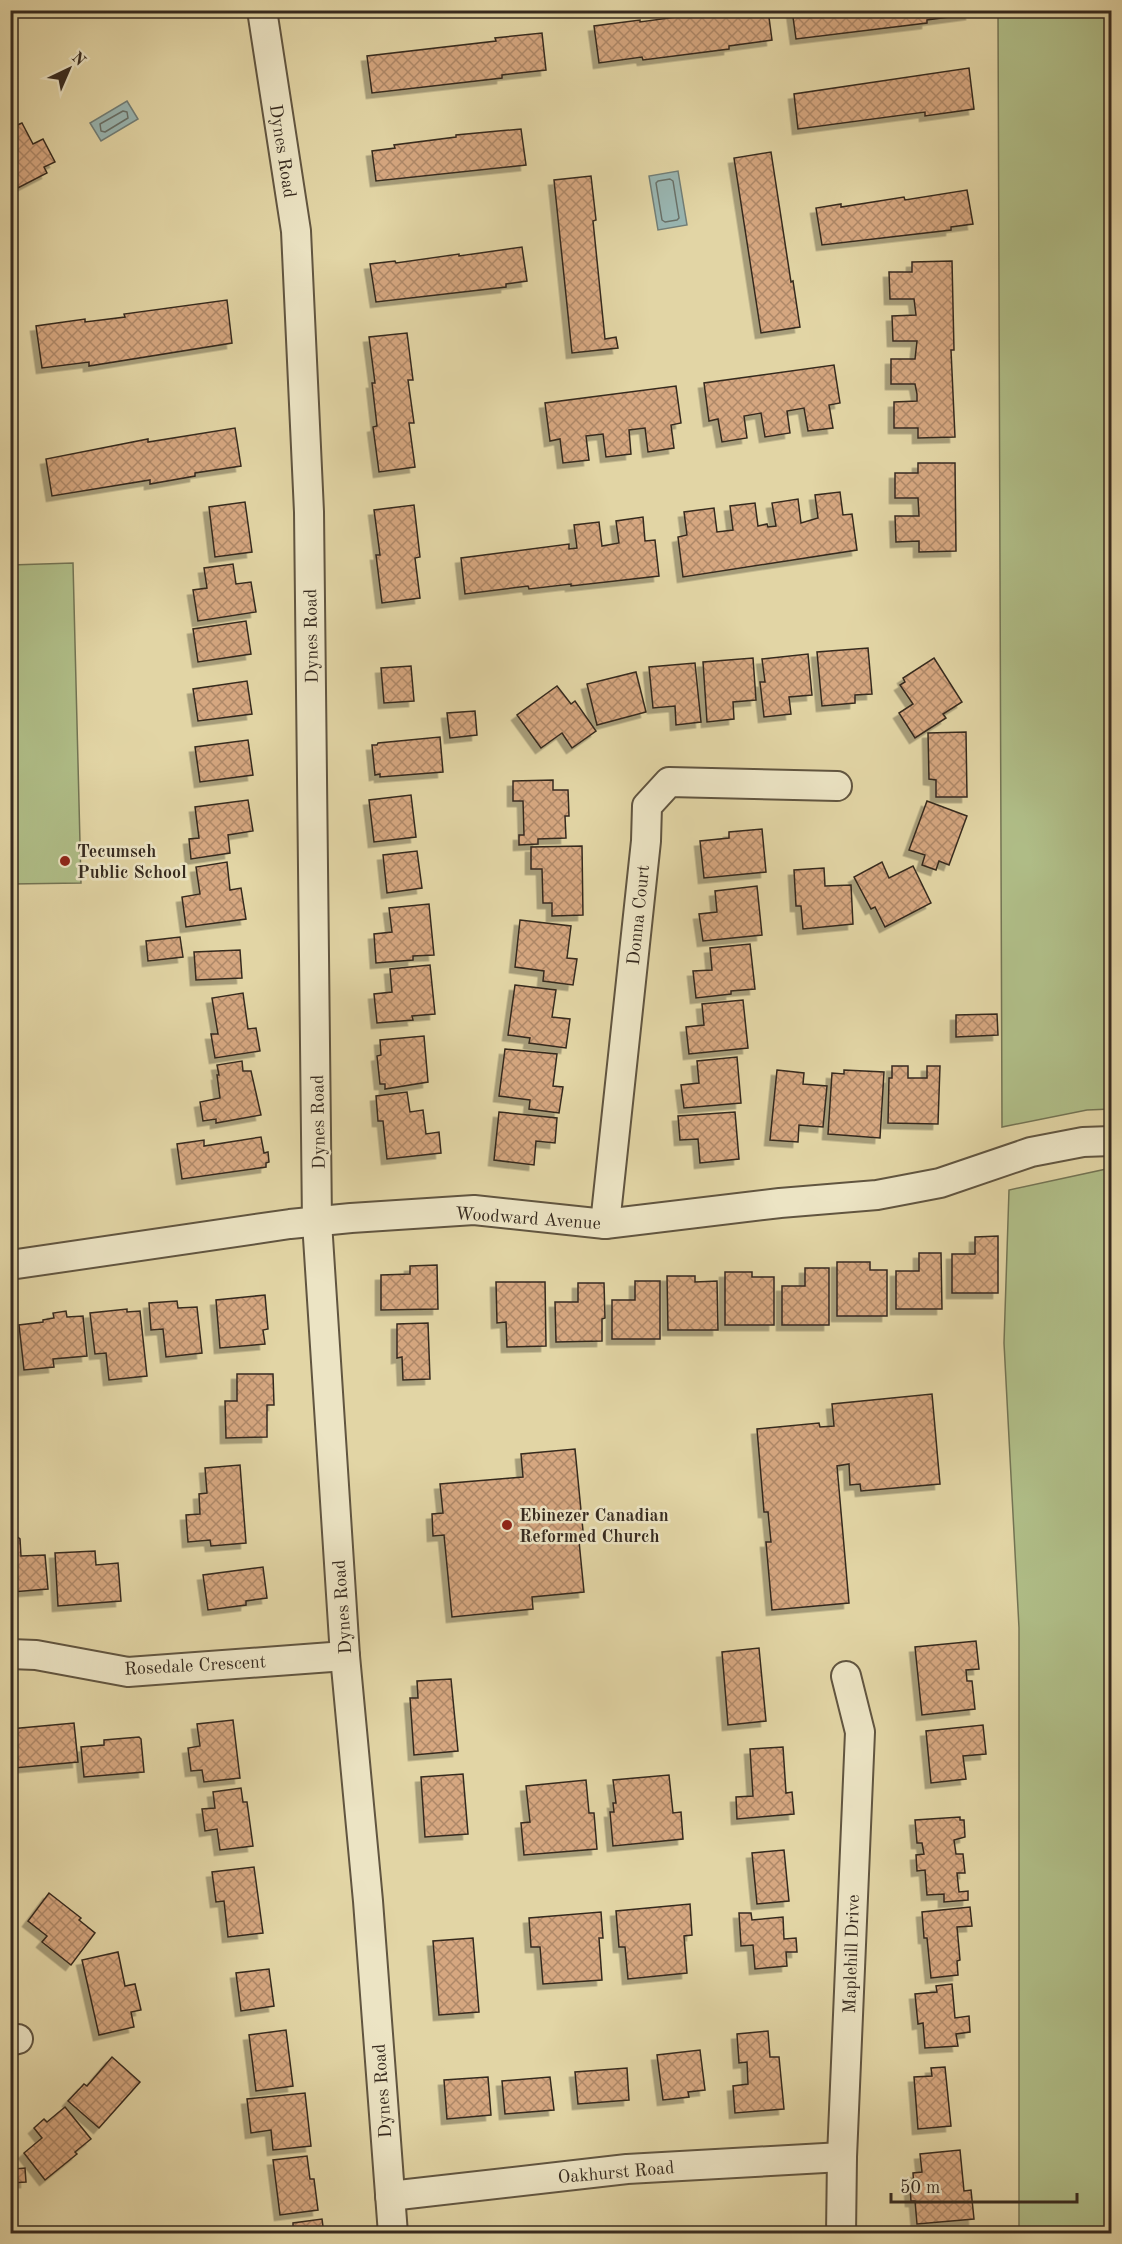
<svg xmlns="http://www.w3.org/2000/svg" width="1122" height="2244" font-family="'Old Standard TT',serif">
<defs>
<pattern id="building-cross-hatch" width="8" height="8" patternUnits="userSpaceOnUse" patternTransform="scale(1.5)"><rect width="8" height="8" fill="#d6a780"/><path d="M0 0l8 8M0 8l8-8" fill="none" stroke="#ae8868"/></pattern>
<filter id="shadow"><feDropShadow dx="-5.5" dy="5.5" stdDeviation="0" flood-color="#0004"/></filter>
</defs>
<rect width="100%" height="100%" fill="#e2d5a5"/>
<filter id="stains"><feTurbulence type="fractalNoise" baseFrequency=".00333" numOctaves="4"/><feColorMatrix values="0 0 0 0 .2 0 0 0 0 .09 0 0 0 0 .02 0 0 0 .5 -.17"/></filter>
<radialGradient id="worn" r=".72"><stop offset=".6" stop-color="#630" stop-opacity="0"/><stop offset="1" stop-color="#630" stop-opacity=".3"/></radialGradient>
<g fill="#b0be88" stroke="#737454" stroke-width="1.5">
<polygon points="998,11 1112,11 1111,1109 1087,1110 1002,1127"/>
<polygon points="73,563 81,883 11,884 11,565"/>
<polygon points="1111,1168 1111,2233 1019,2233 1019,1628 1004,1343 1009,1190"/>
</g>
<g fill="#99b6b2" stroke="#717e77" stroke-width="1.5">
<polygon points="127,101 138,119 101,141 90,123"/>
<polygon points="678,171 687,225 658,230 649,176"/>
</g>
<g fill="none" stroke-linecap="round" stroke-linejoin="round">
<g stroke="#687068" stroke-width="1.5">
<polygon points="123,111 127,112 128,118 105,132 101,131 100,124"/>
<polygon points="670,179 673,181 679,218 677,220 665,222 662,220 656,183 658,181"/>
</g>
</g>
<g fill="url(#building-cross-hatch)" stroke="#362a1f" stroke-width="1.5" filter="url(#shadow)">
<polygon points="728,10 768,10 772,40 729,46 729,49 643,60 642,57 599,63 594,26 640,20 640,22"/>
<polygon points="792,10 970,10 971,14 927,20 927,23 796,39"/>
<polygon points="542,33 546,70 502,75 502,78 372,93 367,56 496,41 495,38"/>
<polygon points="969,68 974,109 925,116 925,112 798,129 794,94"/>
<polygon points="22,123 33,144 43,139 55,162 44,167 47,173 10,192 10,128"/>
<polygon points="521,129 526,165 376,181 372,151 395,148 394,145 456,137 456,135"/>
<polygon points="771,152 791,282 793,281 800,327 761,333 734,158"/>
<polygon points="591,176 596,220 593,221 605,339 616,337 618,348 572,353 554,180"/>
<polygon points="967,190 973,224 951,227 951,230 822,245 816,208 841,204 841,207 904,197 905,200"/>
<polygon points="522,247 527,281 506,284 506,287 376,302 370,264 395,261 396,263 459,254 459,256"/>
<polygon points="952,261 954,350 951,350 955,437 918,438 918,428 894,428 894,402 917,401 917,394 915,384 891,384 891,359 915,359 917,341 893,341 892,316 916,315 914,299 890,299 889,272 912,272 912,262"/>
<polygon points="227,300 232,343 89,366 89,362 42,368 36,326 85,319 85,322 125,317 124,314"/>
<polygon points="407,333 413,380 408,380 414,423 409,423 415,467 379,472 373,427 377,426 372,383 375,383 369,337"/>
<polygon points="834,365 840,403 829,405 833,428 808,431 804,408 787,411 790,433 765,437 761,413 744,416 747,438 722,442 718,419 709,421 704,383"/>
<polygon points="676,386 681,423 671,425 674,448 648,452 645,428 629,430 631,454 606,457 603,434 586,436 589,460 563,463 560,439 550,441 545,403"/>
<polygon points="235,428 241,466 195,473 195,476 150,484 150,480 52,496 46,459 148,439 148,442"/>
<polygon points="918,463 955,463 956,551 919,552 919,541 896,542 895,516 919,516 918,498 895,498 895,473 918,473"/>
<polygon points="840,492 843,515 852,514 857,550 683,577 678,537 687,535 684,512 714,508 717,532 733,530 730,506 755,503 758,526 767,524 768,527 776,526 772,503 798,499 801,523 818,518 815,495"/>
<polygon points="245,502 252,552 215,557 209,507"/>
<polygon points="414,505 420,557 415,558 420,598 382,603 376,555 380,555 374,510"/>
<polygon points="643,517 645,541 655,540 659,576 571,586 571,584 529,589 528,586 465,594 461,558 569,544 569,549 577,548 574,525 599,522 602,546 619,543 616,521"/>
<polygon points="233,564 236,584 251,582 256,612 198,621 193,590 207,588 204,568"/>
<polygon points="246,621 251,654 198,662 193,629"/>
<polygon points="868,648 872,694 855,695 855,703 822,706 817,652"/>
<polygon points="808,654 812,695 789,697 791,714 764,717 760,682 765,682 762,659"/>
<polygon points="753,658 756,700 733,702 734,719 707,722 703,662"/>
<polygon points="934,658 962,702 943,714 946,718 915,738 899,713 913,704 900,685 905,682 903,678"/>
<polygon points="695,663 701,722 676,725 675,706 653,708 649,667"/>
<polygon points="411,666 414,701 384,703 381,668"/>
<polygon points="636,672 646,712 597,725 587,684"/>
<polygon points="247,681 252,714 198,721 193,689"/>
<polygon points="557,686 571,704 575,701 596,731 572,748 562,733 541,748 517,715"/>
<polygon points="475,711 477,735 450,738 447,713"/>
<polygon points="966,732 967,797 936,797 936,780 929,779 928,733"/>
<polygon points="440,737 443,772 380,777 380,774 375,775 372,745 377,745 378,743"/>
<polygon points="248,740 253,775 200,782 195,747"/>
<polygon points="553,780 553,790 568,790 569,816 565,816 566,838 538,839 538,844 519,845 519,835 524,835 523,801 513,801 513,781"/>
<polygon points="411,795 416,837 374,842 369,800"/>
<polygon points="248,800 253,831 228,835 230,853 191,859 189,839 199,838 195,807"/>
<polygon points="927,801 967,816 949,865 939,861 936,870 922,865 925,855 909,850"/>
<polygon points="762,829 766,872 704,878 700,841 729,838 729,832"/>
<polygon points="582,846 583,915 552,916 552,903 543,903 542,869 531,869 531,847"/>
<polygon points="417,851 422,888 387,893 383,855"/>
<polygon points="227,862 230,890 241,888 246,919 186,927 182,897 200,894 196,867"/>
<polygon points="882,862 889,878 913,866 931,903 885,927 875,907 871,909 854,877"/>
<polygon points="824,868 825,886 851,885 853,924 803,929 801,906 796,906 794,870"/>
<polygon points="757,886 762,935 703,941 699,914 717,912 715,891"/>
<polygon points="429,904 434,955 413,956 413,960 376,963 374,934 392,932 389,908"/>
<polygon points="520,920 571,926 567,958 577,959 573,985 543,981 544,971 515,967"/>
<polygon points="180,937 183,957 148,961 146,941"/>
<polygon points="750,944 755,989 731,991 731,994 696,998 693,971 712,970 710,948"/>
<polygon points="240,950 242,978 196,980 194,952"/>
<polygon points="430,965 435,1014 412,1016 413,1020 377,1023 374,994 392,992 390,969"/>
<polygon points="515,985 556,990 552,1017 570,1019 566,1048 529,1043 530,1038 508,1035"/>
<polygon points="243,993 248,1029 256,1028 260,1051 215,1058 211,1034 218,1034 212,998"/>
<polygon points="743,1000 748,1048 689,1054 686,1027 704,1025 702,1004"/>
<polygon points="997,1014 998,1035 956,1037 956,1015"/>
<polygon points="424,1036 428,1082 385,1089 385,1084 380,1084 377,1056 381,1055 380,1040"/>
<polygon points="505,1049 557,1054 553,1086 563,1087 559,1113 529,1109 530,1100 499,1096"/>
<polygon points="737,1057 741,1103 684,1108 681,1085 699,1083 697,1061"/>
<polygon points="242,1061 243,1071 251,1071 261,1115 216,1123 216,1119 203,1121 200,1102 220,1098 217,1075 219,1075 217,1065"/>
<polygon points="892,1066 908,1066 908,1078 927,1078 927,1066 940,1066 938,1124 888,1123 889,1078 892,1078"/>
<polygon points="777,1070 804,1073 803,1084 827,1086 823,1127 799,1125 798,1142 770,1140"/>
<polygon points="844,1070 884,1072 880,1138 828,1134 832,1073 844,1074"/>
<polygon points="407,1092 410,1112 423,1110 426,1134 439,1132 441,1153 387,1159 383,1121 378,1121 376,1096"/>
<polygon points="499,1112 557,1118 555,1143 536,1141 534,1165 494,1160"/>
<polygon points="735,1112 739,1159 700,1163 698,1139 680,1140 678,1116"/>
<polygon points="261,1137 264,1153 268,1152 269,1162 266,1163 266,1167 182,1179 177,1144 204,1140 204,1146"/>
<polygon points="998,1236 998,1293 952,1293 952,1254 975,1254 975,1237"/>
<polygon points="919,1253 941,1253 942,1309 896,1309 896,1271 919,1271"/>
<polygon points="837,1262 870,1262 870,1270 887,1270 887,1316 837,1316"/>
<polygon points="437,1265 438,1309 381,1310 381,1275 410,1274 410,1266"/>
<polygon points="805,1268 829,1268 829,1325 782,1325 782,1286 805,1286"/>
<polygon points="725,1272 752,1272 752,1277 774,1277 774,1325 725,1325"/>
<polygon points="667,1276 695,1276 695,1282 717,1281 718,1330 668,1330"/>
<polygon points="635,1281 660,1281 660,1339 612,1339 612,1300 635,1300"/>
<polygon points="496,1282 545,1282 546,1346 507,1347 506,1322 497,1323"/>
<polygon points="578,1283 604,1283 605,1318 602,1319 602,1341 556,1342 555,1302 578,1302"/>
<polygon points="265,1295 268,1329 263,1330 265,1344 220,1348 216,1300"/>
<polygon points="177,1301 178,1308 197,1307 202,1353 166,1357 163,1329 151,1330 149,1303"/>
<polygon points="127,1309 127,1312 140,1311 147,1376 109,1380 106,1353 95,1354 90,1313"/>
<polygon points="66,1311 67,1317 83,1316 87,1356 53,1359 54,1367 24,1370 19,1325 43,1322 43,1320 54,1318 53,1313"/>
<polygon points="428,1323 430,1379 403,1380 402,1357 397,1358 397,1324"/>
<polygon points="237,1374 273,1374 274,1405 267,1405 267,1437 226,1438 225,1401 237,1401"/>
<polygon points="932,1394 940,1484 861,1491 860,1484 850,1485 849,1464 837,1466 849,1603 772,1610 766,1542 771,1542 768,1512 764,1512 757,1429 819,1423 820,1427 834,1426 832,1404"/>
<polygon points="575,1449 584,1541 579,1541 584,1592 532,1597 533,1609 452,1617 444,1535 433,1536 432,1514 443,1513 440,1484 523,1477 521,1454"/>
<polygon points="240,1465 246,1543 211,1546 210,1540 188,1542 186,1515 200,1514 199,1494 207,1493 205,1468"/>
<polygon points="10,1531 20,1539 21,1556 45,1555 48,1589 12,1592"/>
<polygon points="95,1551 96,1565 118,1563 121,1601 58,1606 55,1553"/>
<polygon points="263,1567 267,1598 246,1601 246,1605 208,1610 203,1575"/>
<polygon points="976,1641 979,1669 966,1670 967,1681 972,1681 975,1709 922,1715 915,1647"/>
<polygon points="759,1648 766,1721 728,1725 722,1652"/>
<polygon points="451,1679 458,1751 414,1755 410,1698 418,1698 417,1681"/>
<polygon points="233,1720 240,1778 204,1782 202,1770 191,1771 188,1748 200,1746 197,1724"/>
<polygon points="74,1723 78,1762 14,1768 10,1729"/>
<polygon points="983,1725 986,1754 963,1756 966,1779 931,1783 926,1731"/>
<polygon points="139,1737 141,1739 144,1772 84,1777 81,1747 104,1745 104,1740"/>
<polygon points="783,1747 786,1793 792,1792 794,1814 737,1819 736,1797 753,1796 750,1749"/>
<polygon points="463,1774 468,1834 425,1837 421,1777"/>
<polygon points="669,1775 673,1813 681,1812 683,1839 613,1846 610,1812 614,1812 613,1803 616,1803 613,1780"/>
<polygon points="586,1780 589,1813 594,1813 597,1849 524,1855 521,1823 530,1822 526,1786"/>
<polygon points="241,1788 243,1802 247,1802 253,1846 220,1850 217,1829 205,1831 202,1809 215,1808 213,1792"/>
<polygon points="960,1817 960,1820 964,1820 965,1837 954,1840 956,1854 963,1854 965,1873 957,1873 959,1892 968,1891 968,1900 944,1902 944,1894 927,1895 925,1870 917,1871 916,1855 924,1854 922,1843 917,1843 915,1820"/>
<polygon points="784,1850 789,1901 757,1904 752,1853"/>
<polygon points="254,1867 263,1933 228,1937 224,1901 216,1902 212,1872"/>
<polygon points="49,1893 81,1918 79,1920 95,1933 71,1965 42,1942 47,1936 28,1921"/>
<polygon points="690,1904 692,1935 684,1936 687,1973 628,1979 625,1947 619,1947 616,1911"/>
<polygon points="970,1907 972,1926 957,1927 960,1960 957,1961 958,1975 931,1978 927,1938 924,1938 922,1912"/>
<polygon points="601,1912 603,1938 599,1938 602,1980 543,1984 540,1947 531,1947 529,1918"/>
<polygon points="739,1913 751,1913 752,1920 783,1917 784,1939 796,1938 797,1952 786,1952 787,1966 755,1969 753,1945 741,1946"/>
<polygon points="10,1915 12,1954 10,1954"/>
<polygon points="473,1938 479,2012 439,2015 433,1941"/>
<polygon points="118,1952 125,1986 135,1984 141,2010 131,2012 134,2027 99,2035 82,1960"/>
<polygon points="269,1969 274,2006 241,2011 236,1973"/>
<polygon points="952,1984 955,2018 969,2016 970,2032 956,2034 958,2046 925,2048 923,2023 918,2024 915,1994 937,1992 936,1986"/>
<polygon points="286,2030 293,2086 256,2091 249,2035"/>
<polygon points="768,2031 770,2057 779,2057 784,2109 735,2113 733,2086 748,2084 747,2062 739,2063 737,2034"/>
<polygon points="700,2050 705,2090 688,2092 689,2097 663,2100 657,2055"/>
<polygon points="112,2057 140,2082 99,2128 68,2101 84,2084 87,2086"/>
<polygon points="945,2067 951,2126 918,2129 914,2077 932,2076 931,2068"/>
<polygon points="627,2068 629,2100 578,2104 575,2072"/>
<polygon points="488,2077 491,2115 447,2119 444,2080"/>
<polygon points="550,2077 554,2110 505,2114 502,2081"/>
<polygon points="305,2093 311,2146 273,2150 271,2130 251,2133 247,2099"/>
<polygon points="65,2107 91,2139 75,2152 77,2154 45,2180 24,2153 42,2138 34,2128 44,2119 47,2122"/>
<polygon points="10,2139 13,2139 14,2169 25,2168 26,2182 10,2183"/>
<polygon points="960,2150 964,2191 971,2190 974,2219 917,2224 915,2201 911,2201 910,2188 914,2188 913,2173 922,2172 920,2154"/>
<polygon points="307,2156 310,2179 314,2179 318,2210 280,2215 273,2160"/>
<polygon points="322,2219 324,2234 293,2234 293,2223"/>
<polygon points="775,2227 776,2234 709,2234 709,2232"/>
</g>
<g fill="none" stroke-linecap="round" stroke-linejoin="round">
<g stroke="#615540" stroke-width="32">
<g id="street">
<polyline points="262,10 296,231 309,512 317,1222 345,1656 368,1901 393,2234"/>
<polyline points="605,1224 646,841 647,806 669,782 837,786"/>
<polyline points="10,1265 290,1224 351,1218 474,1210 605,1224 780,1203 877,1195 940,1183 1031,1152 1083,1142 1112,1141"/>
<polyline points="10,1654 36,1655 128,1672 345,1656"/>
<polyline points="10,2041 18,2039"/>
<polyline points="390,2196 627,2169 842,2157"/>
<polyline points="841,2234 842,2157 860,1732 846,1676"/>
</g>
</g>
<use href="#street" stroke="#ece4c4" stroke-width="28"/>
</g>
<g fill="#8f2418" stroke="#ece4c4" stroke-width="2">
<circle cx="65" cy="861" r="6"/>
<circle cx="507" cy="1525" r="6"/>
</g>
<g text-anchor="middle" stroke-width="5" stroke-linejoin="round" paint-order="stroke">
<g font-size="18" fill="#362a1f" stroke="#ece4c4">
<text transform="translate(283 151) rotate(81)" y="6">Dynes Road</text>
<text transform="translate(311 636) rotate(-91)" y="6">Dynes Road</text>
<text transform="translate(638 915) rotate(-84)" y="6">Donna Court</text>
<text transform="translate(318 1122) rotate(-91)" y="6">Dynes Road</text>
<text transform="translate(528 1218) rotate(4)" y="6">Woodward Avenue</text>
<text transform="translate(342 1607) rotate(-94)" y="6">Dynes Road</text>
<text transform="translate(195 1665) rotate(-3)" y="6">Rosedale Crescent</text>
<text transform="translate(851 1954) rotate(-88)" y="6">Maplehill Drive</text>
<text transform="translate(382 2091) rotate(-94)" y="6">Dynes Road</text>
<text transform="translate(616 2172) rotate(-5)" y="6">Oakhurst Road</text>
</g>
<g font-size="18" font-weight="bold" fill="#362a1f" stroke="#ece4c4" text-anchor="start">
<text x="77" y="857">Tecumseh<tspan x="77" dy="21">Public School</tspan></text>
<text x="519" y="1521">Ebinezer Canadian<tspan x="519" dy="21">Reformed Church</tspan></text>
</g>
</g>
<rect width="1122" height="2244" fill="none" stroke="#e2d5a5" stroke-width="36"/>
<rect x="12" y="12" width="1098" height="2220" fill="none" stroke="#362a1f" stroke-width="3"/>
<rect x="18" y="18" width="1086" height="2208" fill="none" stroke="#362a1f" stroke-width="1.5"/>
<g transform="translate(69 69) rotate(44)" stroke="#ece4c4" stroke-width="4.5" paint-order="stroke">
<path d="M0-4.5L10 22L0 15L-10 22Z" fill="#362a1f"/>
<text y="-9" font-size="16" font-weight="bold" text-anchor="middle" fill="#362a1f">N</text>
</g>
<path d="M891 2193v9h186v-9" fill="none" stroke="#362a1f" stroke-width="3"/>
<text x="900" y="2193" font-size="18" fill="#362a1f" stroke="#ece4c4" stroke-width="4.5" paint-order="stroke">50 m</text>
<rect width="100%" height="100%" filter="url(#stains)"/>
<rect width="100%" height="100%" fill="url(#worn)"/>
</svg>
